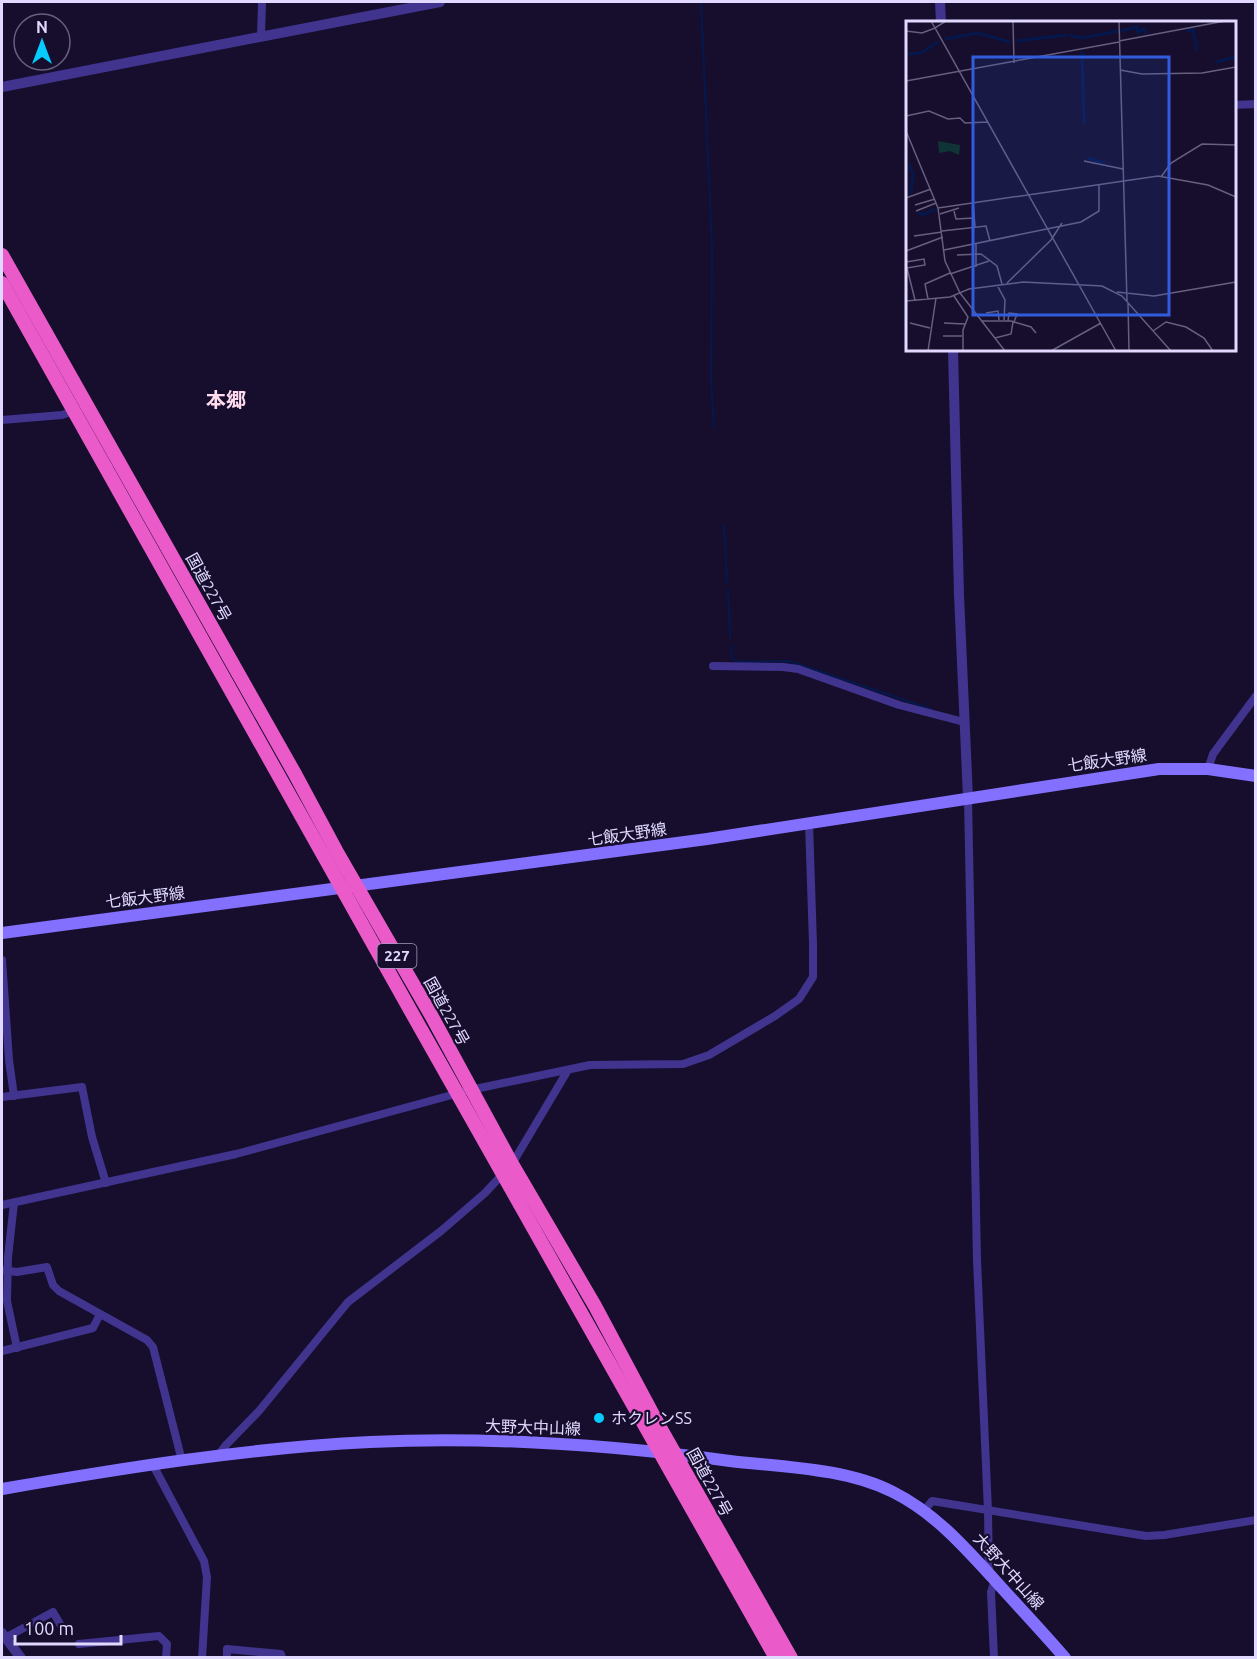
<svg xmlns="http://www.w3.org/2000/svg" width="1257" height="1659" font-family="Ubuntu,'Noto Sans JP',sans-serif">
<rect width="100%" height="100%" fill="#160e2c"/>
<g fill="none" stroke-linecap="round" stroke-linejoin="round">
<g stroke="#05184e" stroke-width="2">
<polyline points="701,2 712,247 711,379 714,428"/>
<polyline points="724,525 727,582"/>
<polyline points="728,589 730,637"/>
<polyline points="731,646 732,658 739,662 789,661 931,709"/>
</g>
<g stroke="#41348f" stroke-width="8">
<polyline points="261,36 262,2"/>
<polyline points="1234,105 1256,104"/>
<polyline points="2,420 62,415 74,411 78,412"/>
<polyline points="713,666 783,667 798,669 899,705 964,722"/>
<polyline points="1208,769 1213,754 1256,696"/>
<polyline points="968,798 977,1260 988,1511 989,1573"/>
<polyline points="2,960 9,1060 14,1096"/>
<polyline points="2,1097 82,1087 92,1137 106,1183"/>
<polyline points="14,1203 8,1257 7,1301 17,1348"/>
<polyline points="2,1205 236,1154 470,1090 590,1065 683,1064 709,1055 775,1016 799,999 813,977 813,944 809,823"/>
<polyline points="2,1270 17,1272 47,1267 53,1285 59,1291 147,1340 153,1347 182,1461"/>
<polyline points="2,1351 93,1328 100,1314"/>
<polyline points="217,1457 226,1445 259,1411 348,1302 441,1231 485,1193 512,1164 568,1070"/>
<polyline points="153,1465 204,1561 207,1577 202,1658"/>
<polyline points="924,1511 932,1501 1146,1536 1164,1535 1256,1520"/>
<polyline points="5,1638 53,1612 63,1629"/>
<polyline points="79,1644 159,1636 167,1644 166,1658"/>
<polyline points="227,1658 227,1649 281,1654 282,1658"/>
<polyline points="994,1658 991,1592 995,1580"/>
</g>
<g stroke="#41348f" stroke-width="10">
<polyline points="940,2 941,22"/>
<polyline points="2,87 440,2"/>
<polyline points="953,350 959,595 968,798"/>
<polyline points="2,1633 21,1658"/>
</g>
<g stroke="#8370ff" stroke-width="12">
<polyline points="2,933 707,839 1159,769 1208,769 1256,776"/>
<path d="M2 1489C123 1468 247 1448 370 1442 491 1436 611 1445 730 1461 782 1467 846 1468 893 1492 933 1512 962 1544 992 1577 1016 1604 1041 1630 1065 1658"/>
</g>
<g stroke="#ea5ac9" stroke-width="14">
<polyline points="2,255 295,774 338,854 431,1015 512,1164 595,1306 658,1424 791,1658"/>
<path d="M2 283C260 741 516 1201 776 1658"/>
</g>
</g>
<circle fill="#05cbff" stroke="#160e2c" stroke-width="2" cx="599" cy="1418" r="6"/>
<g text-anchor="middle" stroke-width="4.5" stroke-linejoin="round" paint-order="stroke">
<rect fill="#160e2c" stroke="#a49cc0" stroke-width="1.5" x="377.5" y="944" width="39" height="24" rx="4.5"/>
<g font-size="15" font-weight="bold" fill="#e1d9ff">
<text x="397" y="961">227</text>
</g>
<g font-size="16" fill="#e1d9ff" stroke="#160e2c">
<text transform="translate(209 587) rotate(61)" y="6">国道227号</text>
<text transform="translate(1107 760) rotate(-8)" y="6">七飯大野線</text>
<text transform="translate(627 834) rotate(-8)" y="6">七飯大野線</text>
<text transform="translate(145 897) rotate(-7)" y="6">七飯大野線</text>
<text transform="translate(447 1011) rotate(61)" y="6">国道227号</text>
<text transform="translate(533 1427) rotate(2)" y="6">大野大中山線</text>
<text transform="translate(710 1482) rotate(61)" y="6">国道227号</text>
<text transform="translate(1009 1571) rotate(48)" y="6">大野大中山線</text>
</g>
<g font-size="16" fill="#e1d9ff" stroke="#160e2c" text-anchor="start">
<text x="611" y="1424">ホクレンSS</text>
</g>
<g font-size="20" font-weight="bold" fill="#ffdbee" stroke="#160e2c">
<text x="226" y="407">本郷</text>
</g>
</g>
<g transform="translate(906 21)">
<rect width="330" height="330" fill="#160e2c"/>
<path d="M32 120 54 124 53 134 44 130 33 132Z" fill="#103436"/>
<path fill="none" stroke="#05184e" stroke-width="3" d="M215 10 231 6V11L238 8 240 13M280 10 287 9 291 30M162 14 176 17 212 10M39 18 72 12 104 21M111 20 160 14M176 31 178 103M0 33 15 32 32 21M309 41 330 36M181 137 199 142M3 143 7 153 5 173M12 191 17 194 29 188M0 301V279"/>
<path fill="none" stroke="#675f80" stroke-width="1.5" d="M25 0 29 7 40 0M107 0 108 42M213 0 221 280M0 10 16 12 29 7 210 330M213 20 319 0M214 49 236 53 296 52 330 46M0 60 213 21M0 95 23 90 42 98 54 97 59 102 82 101M0 110 32 187 39 240 54 272M178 140 217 148M255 156 265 142 296 123 330 124M0 177 25 168M67 181 69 206M9 184 29 178M32 187 252 155 302 164 330 176M10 190 30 182M48 190 50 198 68 197M34 193 53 187M36 210 80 205 84 220M8 215 36 211M70 223V246M38 229 175 201 193 190V164M0 230 37 216M51 234 75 233 91 245 96 263M0 241 18 238 19 244 1 247M1 247 9 279M44 253 83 240M101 262 145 219 156 202M91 264 99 279 98 299M211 271 248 275 330 261M54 272 99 330M48 275 62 296 57 309V330M22 278 19 263 44 252M0 280 44 276 63 268 117 261 196 265 216 275 265 330M222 282 223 330M80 292 92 290 93 299M76 300H105L125 306 130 312M102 300 103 292 111 293 108 301M4 302 24 307M38 302 59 303M247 310 260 301 280 306 298 317 307 330M37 315H56M89 317 105 313 107 301M22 330 30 277M145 330 195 302"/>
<path fill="#315cdc" fill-opacity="0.15" stroke="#315cdc" stroke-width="3" d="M67 36H263V294H67Z"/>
<rect width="330" height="330" fill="none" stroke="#e1d9ff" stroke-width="3"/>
</g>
<rect width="1257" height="1659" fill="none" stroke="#e1d9ff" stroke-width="6"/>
<g transform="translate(42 42)"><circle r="28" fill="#160e2c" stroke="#675f80" stroke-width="1.5"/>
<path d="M0-4.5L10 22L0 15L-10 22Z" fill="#05cbff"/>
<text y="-9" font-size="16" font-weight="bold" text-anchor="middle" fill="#e1d9ff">N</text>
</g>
<path d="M15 1635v9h106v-9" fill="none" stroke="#e1d9ff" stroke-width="3"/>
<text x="24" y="1635" font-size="18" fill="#e1d9ff" stroke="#160e2c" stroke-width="4.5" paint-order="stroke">100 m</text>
</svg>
